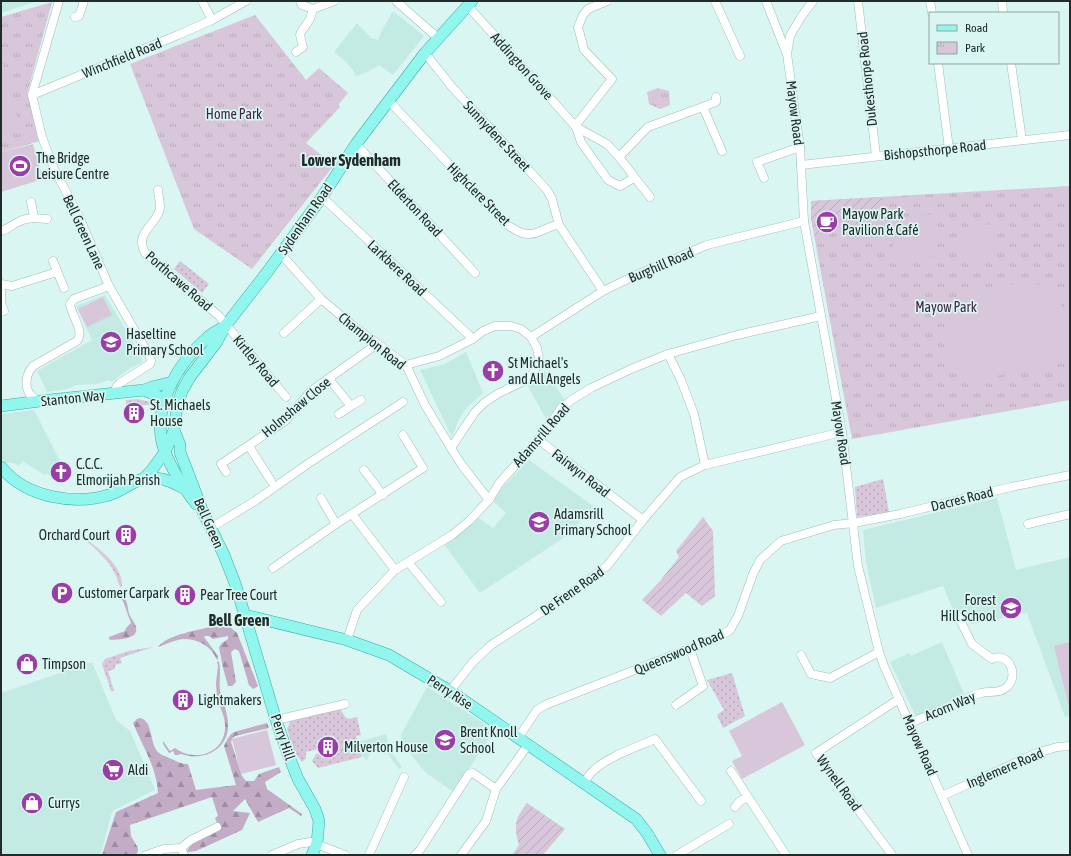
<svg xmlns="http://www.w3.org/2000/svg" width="1071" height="856" font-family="'Asap Condensed',sans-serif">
<defs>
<pattern id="grass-dots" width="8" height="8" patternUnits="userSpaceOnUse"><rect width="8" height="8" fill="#d8c6da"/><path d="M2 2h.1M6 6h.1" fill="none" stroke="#b9aabb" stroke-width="1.8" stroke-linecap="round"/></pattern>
<pattern id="forest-firs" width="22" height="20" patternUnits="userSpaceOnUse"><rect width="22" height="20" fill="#c3acc6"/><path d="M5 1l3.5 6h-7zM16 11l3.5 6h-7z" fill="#9e8ca1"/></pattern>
<pattern id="park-tufts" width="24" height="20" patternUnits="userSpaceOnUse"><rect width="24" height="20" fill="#d8c6da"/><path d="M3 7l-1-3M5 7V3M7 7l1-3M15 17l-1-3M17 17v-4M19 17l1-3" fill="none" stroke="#b9aabb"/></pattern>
<pattern id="garden-furrows" width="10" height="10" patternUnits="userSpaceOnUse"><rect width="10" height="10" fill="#d8c6da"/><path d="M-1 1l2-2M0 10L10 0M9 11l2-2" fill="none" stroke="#b9aabb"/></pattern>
</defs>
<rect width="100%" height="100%" fill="#d9f6f2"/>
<g fill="#c4eae4">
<polygon points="1,1 38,1 1,13"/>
<polygon points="393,11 424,36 393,75 379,65 369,71 356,76 352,69 345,61 334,52 357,23 371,38 378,40 383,28"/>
<polygon points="105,295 135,345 142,361 142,363 132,367 111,382 110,380 96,384 76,385 68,389 47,392 37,371 92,340 76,306"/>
<polygon points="466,352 483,393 466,408 458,421 452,437 420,370 445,364"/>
<polygon points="545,371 565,400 546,419 527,384"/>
<polygon points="34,410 63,467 52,478 47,473 45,475 22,461 19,466 14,463 5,463 1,458 1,414"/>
<polygon points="529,460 593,506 571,533 480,593 443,543 477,517 493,528 506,513 491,499"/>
<polygon points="997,498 1016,570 1070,557 1070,716 1065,717 1027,613 972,624 952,607 943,586 876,608 866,562 863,530"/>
<polygon points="942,642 964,694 916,717 890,662 909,653 911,656"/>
<polygon points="92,662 116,720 130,731 155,790 114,810 111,815 101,853 99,855 1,855 1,693"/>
<polygon points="427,687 494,730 454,792 426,773 420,766 404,745 401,735"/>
<polygon points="386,734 390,750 402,767 399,769 386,752 371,751 367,761 363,757 358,742"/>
</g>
<g fill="url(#grass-dots)">
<polygon points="180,261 209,284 202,293 174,269"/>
<polygon points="138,399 150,402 150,405 126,406 126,400"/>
<polygon points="883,479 889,512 857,517 855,487"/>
<path d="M79 535H80C96 546 123 565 122 586L120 587C114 563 97 550 79 535Z"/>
<polygon points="153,647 120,658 122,663 115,665 115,669 108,671 114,691 111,691 102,664 105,659 129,651"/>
<polygon points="732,673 745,716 723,728 717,715 724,710 707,680"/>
<path d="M340 709C347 718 344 721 357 717L361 735 356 736 362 757 318 768 312 761 316 754 321 753 322 758 339 753 334 736 317 741 319 749 306 752V758L302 762 295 753 287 729 291 720Z"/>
</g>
<g fill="url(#forest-firs)">
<path d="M122 596C128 600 127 606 129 613 130 618 135 622 136 627 139 640 118 639 111 640L109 639V637L125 631 126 628 131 623 123 601 120 598V597Z"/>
<path d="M215 626 230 627 237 633 258 686 253 689 249 685 239 651 235 649 231 652 236 682 232 686H228L223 668 219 647 222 643 228 639V636L213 639 209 636H205L204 637 218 656V659L217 660C211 646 199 639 183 639 175 640 166 644 158 647 168 634 199 630 215 626Z"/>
<path d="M217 661 219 662C222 674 217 687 222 697L220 699H217L216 683 218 666Z"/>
<path d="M218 701H222C225 706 226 710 227 716 234 745 208 763 181 754L178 755H175L173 751 169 753 163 744V741L170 751 175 748C193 762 223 755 225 729 226 719 221 710 218 701Z"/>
<path d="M140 718C154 721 149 745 159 753 161 755 165 756 167 757 175 760 179 764 188 764L196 790 236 785 224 746C227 740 229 735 234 732L267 723 269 728 235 736 232 739 231 742 242 776 246 781H254L259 774 279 767 281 772 265 782 267 789 302 814 301 816 289 808 258 822 245 799 233 811 250 813 242 830 196 851 188 852 187 851C194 838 207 835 219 829L215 818 218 816 212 797 130 825 131 836 138 848V851L136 855H102L116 812 158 793C157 768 142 745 133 723L137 719Z"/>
</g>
<g fill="url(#park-tufts)">
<polygon points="52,2 27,94 40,141 1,152 1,17"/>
<polygon points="255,15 306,80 319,68 348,93 338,105 340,107 306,143 334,165 252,269 194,229 130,64"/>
<polygon points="658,88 669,91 670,105 660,109 649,104 647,92"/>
<polygon points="1070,186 1070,400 852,439 811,219 811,201"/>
</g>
<g fill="url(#garden-furrows)">
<polygon points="882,197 884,211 845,230 838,225 837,217 822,219 824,234 815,236 811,219 811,201"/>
<polygon points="703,517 713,531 715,596 702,606 686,593 661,616 642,600 660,581 679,557 676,551"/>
<path d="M527 803 565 829 543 855H512L519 845C514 825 514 820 527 803Z"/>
</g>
<g fill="#d8c6da">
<polygon points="1,56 21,132 1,138"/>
<polygon points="33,144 43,179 1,192 1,152"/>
<polygon points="933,214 937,256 894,260 891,218"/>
<polygon points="994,224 997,255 961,259 957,228"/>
<path d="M1013 284C1026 284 1040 282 1051 290 1065 299 1071 340 1065 354 1052 370 996 377 975 377 970 377 963 374 959 370 940 356 940 330 949 310 951 306 952 302 955 300 971 288 994 286 1013 284Z"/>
<polygon points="103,297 112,315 87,327 78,309"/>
<polygon points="1070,642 1070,706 1069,707 1054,646"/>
<polygon points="782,702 805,745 742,779 732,761 742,756 729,731"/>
<polygon points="267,730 276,765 241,774 232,739"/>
</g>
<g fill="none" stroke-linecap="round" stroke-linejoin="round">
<g stroke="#a1bdb9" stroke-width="9">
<g id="minor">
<polyline points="59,1 32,95 42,137 54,169 78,214 109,286 150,357 151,361 150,364 120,383 117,386 113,394"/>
<polyline points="202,1 212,20"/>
<polyline points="300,1 302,5 313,9 334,1"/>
<polyline points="396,1 438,38"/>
<polyline points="715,1 740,56"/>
<polyline points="766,1 786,52"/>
<polyline points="813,1 801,17 790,36 787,54 800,147 804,221 842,432 858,566 879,652 884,666 968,855"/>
<polyline points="858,1 876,156"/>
<polyline points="930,1 932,13"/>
<polyline points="1002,1 1003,13"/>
<polyline points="467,5 576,127"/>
<polyline points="75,17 79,16 84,1"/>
<polyline points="296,52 303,47 300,35 301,32 310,19 313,9"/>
<polyline points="425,53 452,87 547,190 552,199 559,225"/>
<polyline points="938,63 949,149"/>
<polyline points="1011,63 1022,140"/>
<polyline points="32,95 178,35 212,20 246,1"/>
<path d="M388 100 506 224C518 232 527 238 541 231 548 228 552 225 559 225L603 291"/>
<polyline points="703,107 722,151"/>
<polyline points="575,126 612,79 584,50 578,27 583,15 588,9 607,1"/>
<polyline points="356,144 475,273"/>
<polyline points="619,157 648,127 716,102 716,97"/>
<polyline points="801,165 1070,135"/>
<polyline points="634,178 620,186 608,180 581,142 576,127 607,144 619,157 650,197"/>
<polyline points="764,178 757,162 800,147"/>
<path d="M158 190C158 197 162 205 159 212 152 228 135 234 145 253L219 316 286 397"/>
<polyline points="322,197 473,339"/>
<polyline points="31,202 34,217"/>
<path d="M1 231C8 229 12 225 18 222 27 217 37 218 47 219"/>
<polyline points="281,254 321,299 352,325 406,365 425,405 451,448 461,464 489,500"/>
<polyline points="53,261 64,288"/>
<polyline points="1,284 12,286 57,272"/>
<polyline points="1,291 1,303 4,311"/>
<polyline points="284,333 321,299"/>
<polyline points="531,337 603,291 634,276 707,245 804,221"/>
<polyline points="668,354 681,380 694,414 705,465"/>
<polyline points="406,365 439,356 473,339 483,331 495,326 511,326 521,329 531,337 537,348 539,359 535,370 528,379 499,393 484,403 475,412 451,448"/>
<polyline points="329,379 351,406 339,414"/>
<path d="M40 401C24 396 23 378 33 366L77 341C85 331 71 315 70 304L74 299 109 286"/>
<polyline points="351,406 361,400"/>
<polyline points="539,440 643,520"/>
<polyline points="249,446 271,481"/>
<polyline points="364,470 383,495"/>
<polyline points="226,472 221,464 285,421 311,391 377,344"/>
<polyline points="321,498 336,524"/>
<polyline points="352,514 395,570"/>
<polyline points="217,524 255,501 309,463 403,402"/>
<polyline points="1028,524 1070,514"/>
<polyline points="408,562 441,602"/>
<polyline points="273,568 336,524 423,468 403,435"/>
<polyline points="347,640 357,610 395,570 452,535 469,521 489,500 500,482 539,440 561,408 573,399 591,388 631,369 668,354 737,335 821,316"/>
<polyline points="801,655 811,674 830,678 879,652"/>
<polyline points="450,691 473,662 491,645 568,595 607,566 643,520 680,477 705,465 842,432"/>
<polyline points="676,705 703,686 690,649"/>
<polyline points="276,720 345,704"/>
<path d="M910 723C926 716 942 710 958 703 965 699 973 695 981 693 990 691 1000 694 1007 687 1020 675 1008 651 992 659L972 644 958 616"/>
<polyline points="518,738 537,710 545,705 717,638 730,630 738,616 753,574 760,560 781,541 834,525 854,523 900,514 1011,487 1070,475"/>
<polyline points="731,771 786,855"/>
<path d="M584 783C586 780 588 776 591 773 604 758 637 747 655 739L701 801"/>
<polyline points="942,796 1037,753 1057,747 1070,746"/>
<polyline points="735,807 739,802 747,797"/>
<polyline points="181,848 184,855"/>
<polyline points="146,855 164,849 181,848 191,840 217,827"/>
<polyline points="272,855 298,844 311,842 345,855"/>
<polyline points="369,855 404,777"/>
<polyline points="415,855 420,850 469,774 473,773 496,789"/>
<polyline points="461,855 486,821 496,789 528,745"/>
<polyline points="677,855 729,824"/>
<polyline points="892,855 816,753 899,699"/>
</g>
</g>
<g stroke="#3aada2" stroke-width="12">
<g id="major">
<polyline points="144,390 162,398 171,403"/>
<polyline points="1,406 40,401 144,390 152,387 172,382"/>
<path d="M1 467C26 498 76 506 112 494 122 490 132 483 142 479 156 475 172 481 183 488"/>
<polyline points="143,479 151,471 165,452 174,430"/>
<path d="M196 504C184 488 172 470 165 452 149 411 177 364 207 338 212 333 219 330 225 326"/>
<polyline points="245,615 347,640 389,655 450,691 636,819 647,833 660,855"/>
<polyline points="312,855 317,843 319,821 315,809 298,779 288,754 276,720 236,586 224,555 203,512 180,452 180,445 174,430 177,407 182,391 190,377 216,343 226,325 268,271 322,197 356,144 425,53 472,1"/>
</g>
</g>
<use href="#minor" stroke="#fff" stroke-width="8"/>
<use href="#major" stroke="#91f7ee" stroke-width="11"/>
</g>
<defs>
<g id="stadium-disc" transform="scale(1.15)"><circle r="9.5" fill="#9a3da7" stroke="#d9f6f2"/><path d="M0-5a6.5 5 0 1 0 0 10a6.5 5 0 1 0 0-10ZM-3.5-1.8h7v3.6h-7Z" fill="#fff"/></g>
<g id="cafe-disc" transform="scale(1.15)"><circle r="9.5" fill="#9a3da7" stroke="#d9f6f2"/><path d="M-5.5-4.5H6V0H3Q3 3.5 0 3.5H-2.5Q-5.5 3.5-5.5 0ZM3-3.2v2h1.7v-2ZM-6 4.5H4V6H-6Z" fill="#fff"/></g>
<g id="school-disc" transform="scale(1.15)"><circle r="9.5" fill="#9a3da7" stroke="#d9f6f2"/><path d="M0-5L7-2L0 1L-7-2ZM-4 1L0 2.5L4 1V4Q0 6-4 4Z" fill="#fff"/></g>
<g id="church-disc" transform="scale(1.15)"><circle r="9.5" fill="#9a3da7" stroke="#d9f6f2"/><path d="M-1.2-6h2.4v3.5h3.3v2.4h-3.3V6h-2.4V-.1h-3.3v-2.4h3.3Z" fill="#fff"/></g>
<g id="building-disc" transform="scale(1.15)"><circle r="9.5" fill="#9a3da7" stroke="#d9f6f2"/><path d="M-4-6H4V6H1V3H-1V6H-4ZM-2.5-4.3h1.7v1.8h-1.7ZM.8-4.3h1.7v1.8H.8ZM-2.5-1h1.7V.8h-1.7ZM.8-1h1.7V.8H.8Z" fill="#fff"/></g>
<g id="parking-disc" transform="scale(1.15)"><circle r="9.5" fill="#9a3da7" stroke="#d9f6f2"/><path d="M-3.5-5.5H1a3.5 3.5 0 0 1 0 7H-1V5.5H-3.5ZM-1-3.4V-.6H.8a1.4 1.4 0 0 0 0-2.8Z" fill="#fff"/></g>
<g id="shop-disc" transform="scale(1.15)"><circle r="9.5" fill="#9a3da7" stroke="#d9f6f2"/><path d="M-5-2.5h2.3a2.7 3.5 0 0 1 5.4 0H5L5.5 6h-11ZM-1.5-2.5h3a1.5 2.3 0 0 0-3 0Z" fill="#fff"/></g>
<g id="supermarket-disc" transform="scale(1.15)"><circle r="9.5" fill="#9a3da7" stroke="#d9f6f2"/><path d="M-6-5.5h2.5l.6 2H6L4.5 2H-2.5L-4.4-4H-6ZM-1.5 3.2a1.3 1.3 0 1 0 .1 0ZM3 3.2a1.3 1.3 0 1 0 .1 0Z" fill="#fff"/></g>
</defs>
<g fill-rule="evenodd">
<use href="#stadium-disc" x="20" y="166"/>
<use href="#cafe-disc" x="827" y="222"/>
<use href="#school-disc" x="111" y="342"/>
<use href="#church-disc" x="493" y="371"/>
<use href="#building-disc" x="134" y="413"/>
<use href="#church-disc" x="61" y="472"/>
<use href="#school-disc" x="539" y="522"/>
<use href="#building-disc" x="126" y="535"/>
<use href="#parking-disc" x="62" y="593"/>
<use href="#building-disc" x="185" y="595"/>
<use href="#school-disc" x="1011" y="608"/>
<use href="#shop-disc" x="27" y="664"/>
<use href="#building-disc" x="183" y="700"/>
<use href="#school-disc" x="445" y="740"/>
<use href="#building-disc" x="328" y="747"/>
<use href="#supermarket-disc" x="113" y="770"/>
<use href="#shop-disc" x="32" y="803"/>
</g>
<g text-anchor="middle" stroke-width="3.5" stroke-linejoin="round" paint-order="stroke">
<g font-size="14" fill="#212c2a" stroke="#d9f6f2">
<text transform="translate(122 58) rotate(-22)" y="5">Winchfield Road</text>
<text transform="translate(522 66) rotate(48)" y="5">Addington Grove</text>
<text transform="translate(867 79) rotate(-96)" y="5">Dukesthorpe Road</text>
<text transform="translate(795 113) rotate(83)" y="5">Mayow Road</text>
<text transform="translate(497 136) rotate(47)" y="5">Sunnydene Street</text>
<text transform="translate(935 150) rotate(-6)" y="5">Bishopsthorpe Road</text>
<text transform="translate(479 194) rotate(45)" y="5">Highclere Street</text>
<text transform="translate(415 208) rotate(47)" y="5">Elderton Road</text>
<text transform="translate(305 219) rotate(-55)" y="5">Sydenham Road</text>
<text transform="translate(84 232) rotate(65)" y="5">Bell Green Lane</text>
<text transform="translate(661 265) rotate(-23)" y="5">Burghill Road</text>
<text transform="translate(397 268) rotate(43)" y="5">Larkbere Road</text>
<text transform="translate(179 281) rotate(41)" y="5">Porthcawe Road</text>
<text transform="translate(372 341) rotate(39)" y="5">Champion Road</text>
<text transform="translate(256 361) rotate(50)" y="5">Kirtley Road</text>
<text transform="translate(73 398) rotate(-6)" y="5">Stanton Way</text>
<text transform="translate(296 407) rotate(-40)" y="5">Holmshaw Close</text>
<text transform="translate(841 433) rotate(81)" y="5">Mayow Road</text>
<text transform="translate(541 435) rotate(-49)" y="5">Adamsrill Road</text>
<text transform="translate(581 473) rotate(38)" y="5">Fairwyn Road</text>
<text transform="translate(962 499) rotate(-14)" y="5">Dacres Road</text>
<text transform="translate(209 523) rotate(66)" y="5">Bell Green</text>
<text transform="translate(572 591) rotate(-35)" y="5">De Frene Road</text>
<text transform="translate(679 652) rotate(-23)" y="5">Queenswood Road</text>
<text transform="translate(450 692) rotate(33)" y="5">Perry Rise</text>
<text transform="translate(950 706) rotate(-23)" y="5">Acorn Way</text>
<text transform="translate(283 737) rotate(71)" y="5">Perry Hill</text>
<text transform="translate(920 745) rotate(66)" y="5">Mayow Road</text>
<text transform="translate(1005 768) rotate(-23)" y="5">Inglemere Road</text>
<text transform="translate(839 783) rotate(54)" y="5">Wynell Road</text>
</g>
<g font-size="14" fill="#442448" stroke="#d9f6f2">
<text x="234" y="119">Home Park</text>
<text x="946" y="312">Mayow Park</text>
</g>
<g font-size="14" fill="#212c2a" stroke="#d9f6f2" text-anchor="start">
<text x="36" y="163">The Bridge<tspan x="36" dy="16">Leisure Centre</tspan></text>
<text x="842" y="219">Mayow Park<tspan x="842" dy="16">Pavilion &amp; Café</tspan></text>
<text x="126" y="339">Haseltine<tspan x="126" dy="16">Primary School</tspan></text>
<text x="508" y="368">St Michael's<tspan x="508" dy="16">and All Angels</tspan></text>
<text x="150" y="410">St. Michaels<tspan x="150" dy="16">House</tspan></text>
<text x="76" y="469">C.C.C.<tspan x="76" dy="16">Elmorijah Parish</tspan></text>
<text x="554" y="519">Adamsrill<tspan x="554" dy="16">Primary School</tspan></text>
<text x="110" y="540" text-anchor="end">Orchard Court</text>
<text x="78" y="598">Customer Carpark</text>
<text x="200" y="600">Pear Tree Court</text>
<text x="996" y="605" text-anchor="end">Forest<tspan x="996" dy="16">Hill School</tspan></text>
<text x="42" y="669">Timpson</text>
<text x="198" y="705">Lightmakers</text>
<text x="460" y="737">Brent Knoll<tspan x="460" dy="16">School</tspan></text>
<text x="344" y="752">Milverton House</text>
<text x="128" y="775">Aldi</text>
<text x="48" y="808">Currys</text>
</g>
<g font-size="16" font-weight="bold" fill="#212c2a" stroke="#d9f6f2">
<text x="351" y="166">Lower Sydenham</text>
<text x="239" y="626">Bell Green</text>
</g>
</g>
<rect width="1071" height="856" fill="none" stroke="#212c2a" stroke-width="4"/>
<rect x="929" y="12" width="130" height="52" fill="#d9f6f2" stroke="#8fa5a2"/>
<rect x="937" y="25" width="20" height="6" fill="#91f7ee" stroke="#8fa5a2"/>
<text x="965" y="32" font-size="12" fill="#212c2a">Road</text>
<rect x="937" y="42" width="20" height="12" fill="url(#park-tufts)" stroke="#8fa5a2"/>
<text x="965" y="52" font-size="12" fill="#212c2a">Park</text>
</svg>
